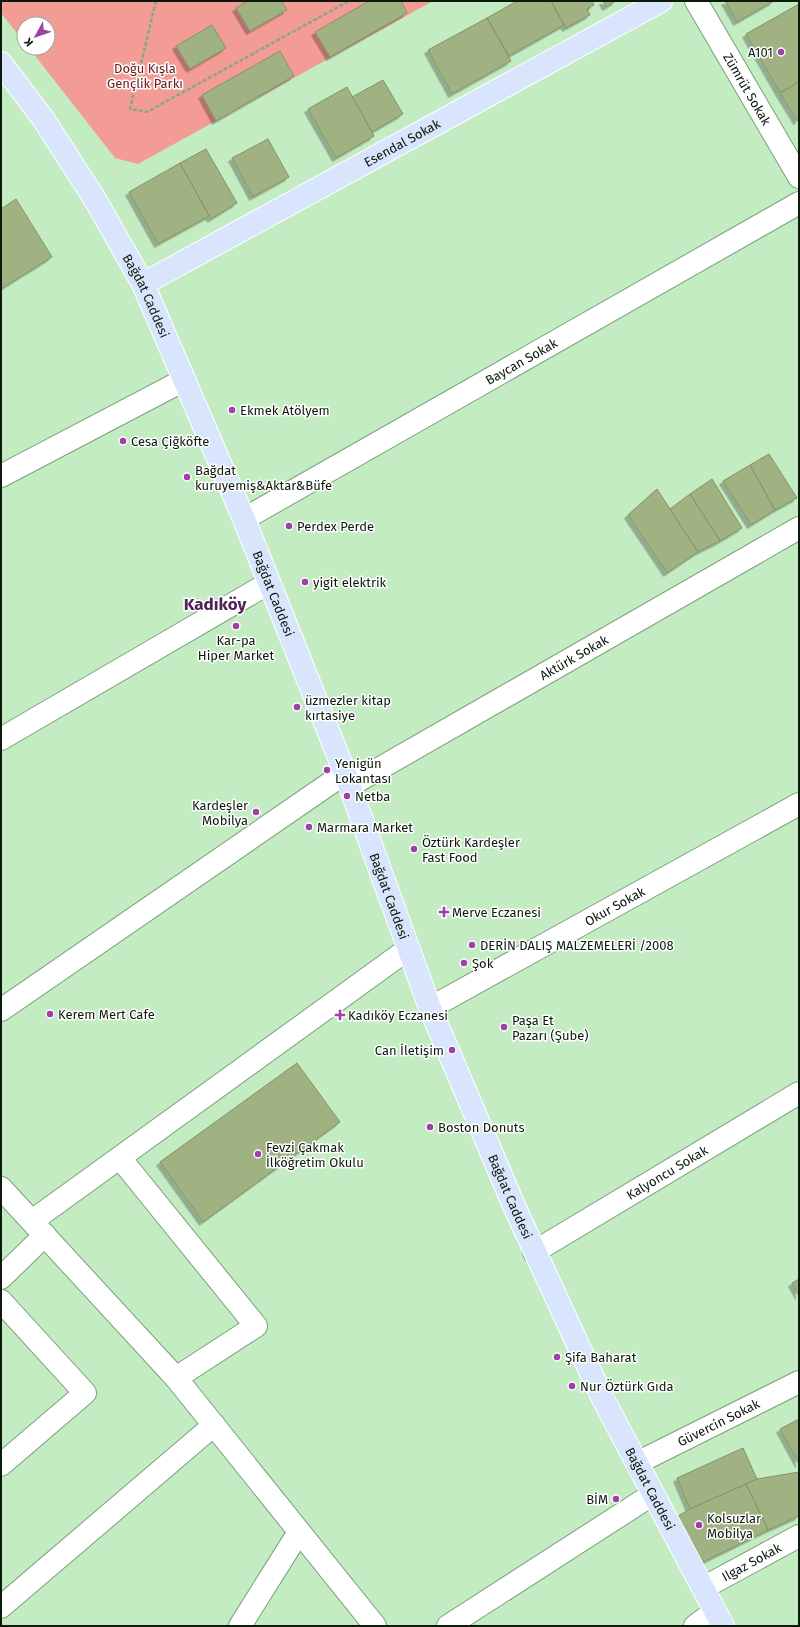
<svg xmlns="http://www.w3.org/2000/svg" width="800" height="1627" font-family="'Fira Sans',sans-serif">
<defs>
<filter id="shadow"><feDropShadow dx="-3.5" dy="3.5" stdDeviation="0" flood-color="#0004"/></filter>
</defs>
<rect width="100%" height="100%" fill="#c4ecc3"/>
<polygon fill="#f39c96" points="1,1 433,1 138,164 115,158 29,48 48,48 48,24 24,24 24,42 1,13"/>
<g fill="#a0b182" stroke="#839365" filter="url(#shadow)">
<polygon points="248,1 281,1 287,10 250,31 236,8"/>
<polygon points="369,1 401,1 407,13 330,57 315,32"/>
<polygon points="517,1 551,1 564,25 509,56 487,18"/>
<polygon points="551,1 592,1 594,5 587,9 590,15 566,28"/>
<polygon points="603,1 616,1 606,7"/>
<polygon points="725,1 774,1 737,22"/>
<polygon points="799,4 799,82 780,93 746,34"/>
<polygon points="487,18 511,61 452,94 428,50"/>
<polygon points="212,25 226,48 190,69 176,46"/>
<polygon points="280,51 294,76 216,121 202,95"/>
<polygon points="383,80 403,114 372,132 352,97"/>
<polygon points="799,82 799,120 797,121 780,93"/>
<polygon points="347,87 374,136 336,158 308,109"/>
<polygon points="268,139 289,177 253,197 232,158"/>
<polygon points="206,149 237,203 211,219 180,163"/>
<polygon points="180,163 209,216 158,244 129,192"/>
<polygon points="16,199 52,257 1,289 1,209"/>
<polygon points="769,454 797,498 775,510 750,465"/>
<polygon points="750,465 775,510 751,525 723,481"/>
<polygon points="712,479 742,528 720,541 690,494"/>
<polygon points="657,489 698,552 667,573 628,515"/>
<polygon points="690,494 720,541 698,552 670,509"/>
<polygon points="297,1063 340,1122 203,1222 160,1162"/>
<polygon points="799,1279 799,1296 792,1283"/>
<polygon points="799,1419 799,1464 780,1429"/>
<polygon points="743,1448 757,1479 690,1509 677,1478"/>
<polygon points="799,1472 799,1516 768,1530 746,1484 757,1479"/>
<polygon points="746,1484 768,1530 701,1563 678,1516 690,1509"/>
</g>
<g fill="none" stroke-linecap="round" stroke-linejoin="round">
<g stroke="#7ba07a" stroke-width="24">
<g id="minor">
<path id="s1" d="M696 1 799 177"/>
<polyline points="1,476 184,380"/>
<path id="s2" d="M244 519 799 203"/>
<polyline points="1,739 269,583"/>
<path id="s3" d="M349 786 799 528"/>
<path id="s4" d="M430 1008 799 804"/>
<polyline points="1,1010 345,773"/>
<polyline points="120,1158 256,1326 176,1378"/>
<polyline points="1,1188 176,1378 375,1626"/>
<polyline points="32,1221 408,949"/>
<path id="s5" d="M534 1252 799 1093"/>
<polyline points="1,1278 45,1235"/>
<polyline points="1,1301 85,1393 1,1465"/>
<path id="s6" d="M637 1463 799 1382"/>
<path id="s7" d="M703 1588 799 1536"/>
<polyline points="1,1607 214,1425"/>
<polyline points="240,1626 299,1532"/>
<polyline points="448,1626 653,1494"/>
<polyline points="695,1626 715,1611"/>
</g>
</g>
<g stroke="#fff" stroke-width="24">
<g id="major">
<path id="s8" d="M1 63 44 120 96 201 143 284 244 519 345 773 430 1008 515 1208 602 1397 723 1626"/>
<path id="s9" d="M143 284 661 1"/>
</g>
</g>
<polyline stroke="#87a686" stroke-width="2.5" stroke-dasharray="4 2" stroke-linecap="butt" points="156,1 130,109 147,112 349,1"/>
<use href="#minor" stroke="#fff" stroke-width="22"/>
<use href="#major" stroke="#d8e5fd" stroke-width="22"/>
</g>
<g fill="#9f40a8" stroke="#fff" stroke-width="1.5">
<circle cx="781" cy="52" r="4"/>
<circle cx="232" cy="410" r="4"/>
<circle cx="123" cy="441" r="4"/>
<circle cx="187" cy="477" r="4"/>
<circle cx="289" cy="526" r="4"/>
<circle cx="305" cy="582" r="4"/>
<circle cx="236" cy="626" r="4"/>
<circle cx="297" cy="707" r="4"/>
<circle cx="327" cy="770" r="4"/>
<circle cx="347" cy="796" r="4"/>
<circle cx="256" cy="812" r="4"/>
<circle cx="309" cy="827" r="4"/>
<circle cx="414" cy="849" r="4"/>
<path d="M442 906h4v4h4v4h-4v4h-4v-4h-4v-4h4z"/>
<circle cx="472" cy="945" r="4"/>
<circle cx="464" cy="963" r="4"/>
<circle cx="50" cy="1014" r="4"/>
<path d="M338 1009h4v4h4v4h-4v4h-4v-4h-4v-4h4z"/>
<circle cx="504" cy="1027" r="4"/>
<circle cx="452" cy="1050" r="4"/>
<circle cx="430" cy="1127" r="4"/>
<circle cx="258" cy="1154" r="4"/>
<circle cx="557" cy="1357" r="4"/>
<circle cx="572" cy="1386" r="4"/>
<circle cx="616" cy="1499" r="4"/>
<circle cx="699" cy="1525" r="4"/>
</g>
<g text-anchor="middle" stroke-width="3" stroke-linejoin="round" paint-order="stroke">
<g font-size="13" fill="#0c1a0c" stroke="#fff" text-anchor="start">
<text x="773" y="57" text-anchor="end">A101</text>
<text x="240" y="415">Ekmek Atölyem</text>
<text x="131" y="446">Cesa Çiğköfte</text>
<text x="195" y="475">Bağdat<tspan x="195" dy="15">kuruyemiş&amp;Aktar&amp;Büfe</tspan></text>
<text x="297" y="531">Perdex Perde</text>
<text x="313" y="587">yigit elektrik</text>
<text x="236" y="645" text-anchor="middle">Kar-pa<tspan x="236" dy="15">Hiper Market</tspan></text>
<text x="305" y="705">üzmezler kitap<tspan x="305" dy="15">kırtasiye</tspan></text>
<text x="335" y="768">Yenigün<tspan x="335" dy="15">Lokantası</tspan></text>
<text x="355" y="801">Netba</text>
<text x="248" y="810" text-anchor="end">Kardeşler<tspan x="248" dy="15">Mobilya</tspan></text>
<text x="317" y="832">Marmara Market</text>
<text x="422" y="847">Öztürk Kardeşler<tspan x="422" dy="15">Fast Food</tspan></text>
<text x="452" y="917">Merve Eczanesi</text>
<text x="480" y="950">DERİN DALIŞ MALZEMELERİ /2008</text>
<text x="472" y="968">Şok</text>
<text x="58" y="1019">Kerem Mert Cafe</text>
<text x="348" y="1020">Kadıköy Eczanesi</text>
<text x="512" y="1025">Paşa Et<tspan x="512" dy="15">Pazarı (Şube)</tspan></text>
<text x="444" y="1055" text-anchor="end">Can İletişim</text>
<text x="438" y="1132">Boston Donuts</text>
<text x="266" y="1152">Fevzi Çakmak<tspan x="266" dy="15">İlköğretim Okulu</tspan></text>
<text x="565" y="1362">Şifa Baharat</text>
<text x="580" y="1391">Nur Öztürk Gıda</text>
<text x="608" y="1504" text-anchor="end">BİM</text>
<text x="707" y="1523">Kolsuzlar<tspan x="707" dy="15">Mobilya</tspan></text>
</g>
<g font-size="13" fill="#691a1b" stroke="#fff">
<text x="145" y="73">Doğu Kışla<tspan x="145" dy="15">Gençlik Parkı</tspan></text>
</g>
<g font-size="13" fill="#0c1a0c" stroke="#fff">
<text dy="5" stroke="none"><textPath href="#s1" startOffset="102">Zümrüt Sokak</textPath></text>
<text dy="5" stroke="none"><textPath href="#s9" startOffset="295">Esendal Sokak</textPath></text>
<text dy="5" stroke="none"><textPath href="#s8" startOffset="275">Bağdat Caddesi</textPath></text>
<text dy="5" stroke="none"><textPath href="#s2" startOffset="319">Baycan Sokak</textPath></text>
<text dy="5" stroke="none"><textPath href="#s8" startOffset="599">Bağdat Caddesi</textPath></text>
<text dy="5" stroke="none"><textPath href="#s3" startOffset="259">Aktürk Sokak</textPath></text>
<text dy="5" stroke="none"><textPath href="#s8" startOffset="923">Bağdat Caddesi</textPath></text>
<text dy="5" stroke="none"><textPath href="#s4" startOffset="211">Okur Sokak</textPath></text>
<text dy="5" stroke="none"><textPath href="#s5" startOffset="155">Kalyoncu Sokak</textPath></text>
<text dy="5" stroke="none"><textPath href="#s8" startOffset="1247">Bağdat Caddesi</textPath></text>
<text dy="5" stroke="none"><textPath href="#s6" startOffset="91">Güvercin Sokak</textPath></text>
<text dy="5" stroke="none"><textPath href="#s8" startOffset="1571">Bağdat Caddesi</textPath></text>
<text dy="5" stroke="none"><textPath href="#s7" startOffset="55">Ilgaz Sokak</textPath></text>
</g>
<g font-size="17" font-weight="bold" fill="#522356" stroke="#fff">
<text x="215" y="610">Kadıköy</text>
</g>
</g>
<rect width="800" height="1627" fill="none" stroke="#0c1a0c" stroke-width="4"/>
<g transform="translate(36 36) rotate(230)"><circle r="19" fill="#ffffff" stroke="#9ea39e"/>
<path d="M0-3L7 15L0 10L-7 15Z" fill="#9f40a8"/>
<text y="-6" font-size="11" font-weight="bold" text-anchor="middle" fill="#0c1a0c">K</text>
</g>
</svg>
